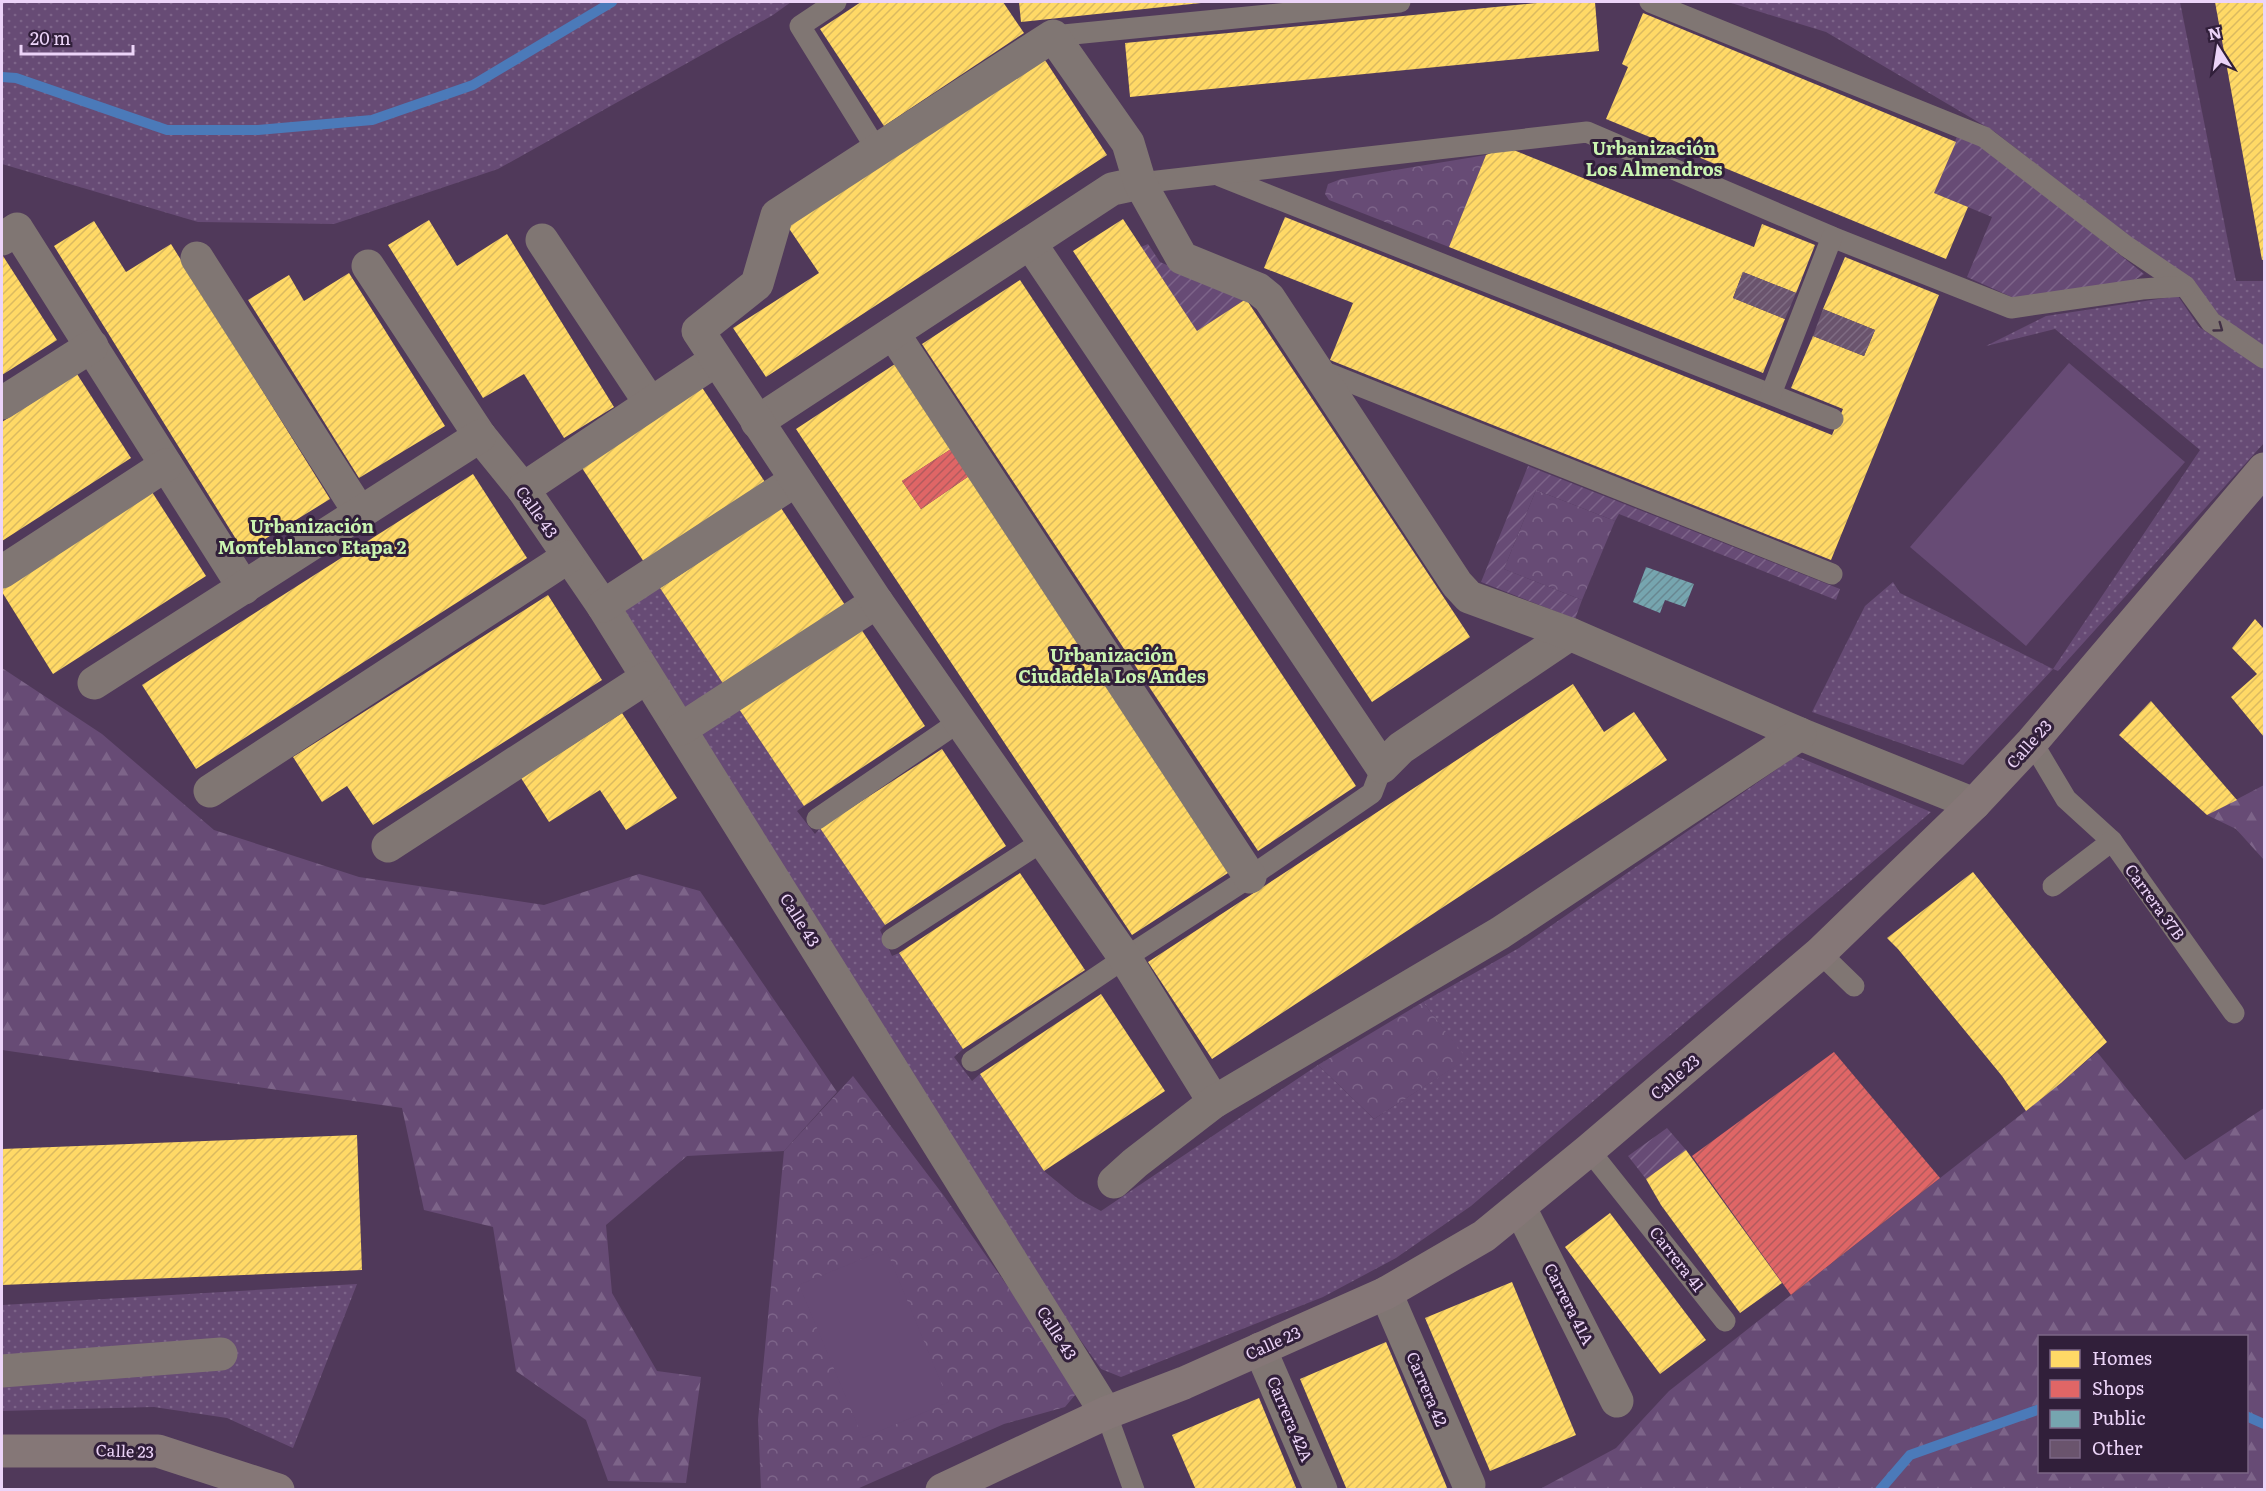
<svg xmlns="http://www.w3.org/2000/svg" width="2266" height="1491" font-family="Literata,serif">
<defs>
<pattern id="grass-dots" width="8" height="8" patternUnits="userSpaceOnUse" patternTransform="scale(1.5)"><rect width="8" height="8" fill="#674b75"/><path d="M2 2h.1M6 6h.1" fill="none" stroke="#7d6489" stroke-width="1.8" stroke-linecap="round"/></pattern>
<pattern id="forest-firs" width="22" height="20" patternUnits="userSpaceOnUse" patternTransform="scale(1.5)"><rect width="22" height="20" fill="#674b75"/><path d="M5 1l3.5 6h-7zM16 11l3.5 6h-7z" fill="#7d6489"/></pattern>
<pattern id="park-crowns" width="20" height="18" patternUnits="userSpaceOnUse" patternTransform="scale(1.5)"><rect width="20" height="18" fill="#674b75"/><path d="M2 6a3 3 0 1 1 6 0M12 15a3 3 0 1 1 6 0" fill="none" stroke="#7d6489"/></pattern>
<pattern id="garden-furrows" width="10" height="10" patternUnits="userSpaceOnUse" patternTransform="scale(1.5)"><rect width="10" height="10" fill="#674b75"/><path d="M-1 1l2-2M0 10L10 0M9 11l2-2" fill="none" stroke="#7d6489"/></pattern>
<pattern id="homes-hatch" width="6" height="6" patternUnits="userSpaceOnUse" patternTransform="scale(1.5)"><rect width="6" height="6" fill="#ffd966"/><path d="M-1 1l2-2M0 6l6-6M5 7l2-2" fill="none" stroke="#daba60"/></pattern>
<pattern id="shops-hatch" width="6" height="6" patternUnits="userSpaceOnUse" patternTransform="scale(1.5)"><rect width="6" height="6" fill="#e06666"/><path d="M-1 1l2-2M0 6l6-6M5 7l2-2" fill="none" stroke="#b25b5e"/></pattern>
<pattern id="public-hatch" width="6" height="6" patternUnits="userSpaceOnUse" patternTransform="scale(1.5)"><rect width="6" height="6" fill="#76a5af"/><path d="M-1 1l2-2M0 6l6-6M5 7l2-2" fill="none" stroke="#688791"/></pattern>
<pattern id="building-hatch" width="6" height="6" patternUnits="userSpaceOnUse" patternTransform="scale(1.5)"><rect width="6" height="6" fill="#6a546d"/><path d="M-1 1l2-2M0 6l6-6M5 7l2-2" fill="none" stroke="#7f6c83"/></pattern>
</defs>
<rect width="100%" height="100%" fill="#50395a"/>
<g fill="url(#grass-dots)">
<polygon points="2,2 791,2 773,15 498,169 334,224 198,222 2,164"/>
<polygon points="1728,2 2180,2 2236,281 2264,281 2264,348 2248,339 2188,289 2164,265 1995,132 1826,32"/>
<polygon points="2178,296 2199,327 2264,369 2264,443 2058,671 2053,669 1963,765 1812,712 1865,606 1893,582 1900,593 2053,669 2200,450 2055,329 1986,346 2046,316"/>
<polygon points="660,588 724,685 689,709 681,707 625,618 624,608"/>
<polygon points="739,709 804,806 797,811 815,834 820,828 885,925 880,930 892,956 899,953 963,1049 954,1057 972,1081 980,1074 1044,1171 1077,1198 1101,1211 1318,1065 1374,1119 1466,1059 1423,1002 1519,948 1796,756 1931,812 1471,1206 1396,1258 1323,1297 1121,1377 1101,1369 1069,1324 699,732"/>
<polygon points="357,1284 293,1448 227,1418 154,1407 2,1411 2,1305"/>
</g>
<g fill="url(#forest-firs)" fill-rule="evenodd">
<polygon points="2,668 102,734 214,830 359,877 544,905 639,874 700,891 837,1092 784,1151 687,1156 606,1225 612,1293 657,1371 701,1377 686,1483 608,1481 586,1420 516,1371 493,1227 424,1210 402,1108 2,1050"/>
<polygon points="2264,785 2264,860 2236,829 2207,815"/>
<path d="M2097 1052 2185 1160 2264 1108V1489H1540L1616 1448 1669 1391 2061 1083ZM2040 1336H2246V1472H2040Z"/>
</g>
<g fill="url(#park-crowns)">
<polygon points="1486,155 1449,247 1329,200 1325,194 1328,184 1341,179"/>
<polygon points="1536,490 1615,521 1582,600 1504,569"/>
<polygon points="1423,1002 1467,1059 1374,1119 1318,1065"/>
<polygon points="853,1076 944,1196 1080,1389 1065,1407 1004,1424 857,1489 761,1490 758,1420 784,1151"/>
</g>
<g fill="url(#garden-furrows)">
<polygon points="1958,134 1982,145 2144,274 2129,284 2014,298 1967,277 1992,217 1934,193"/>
<polygon points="1148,244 1160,262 1246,299 1197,331 1141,247"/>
<polygon points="1528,466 1840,589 1836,600 1619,514 1615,521 1536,490 1504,569 1582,600 1575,619 1481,582"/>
<polygon points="1667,1128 1686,1150 1646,1179 1628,1156"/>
</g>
<g fill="#674b75">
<polygon points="2069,363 2185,462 2026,646 1910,547"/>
<polygon points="886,1249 949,1402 863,1438 799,1285"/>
</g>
<g fill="url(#homes-hatch)">
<polygon points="861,2 1003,2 1024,33 884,126 820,29"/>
<polygon points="1019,2 1201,2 1201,3 1021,22"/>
<polygon points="1547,2 1595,2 1599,51 1130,97 1125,43"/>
<polygon points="2215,2 2264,2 2264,259 2262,260"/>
<polygon points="1643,13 1956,142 1934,193 1968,207 1946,259 1606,119 1628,67 1622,64"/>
<polygon points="1043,57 1107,155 766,377 733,328 819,273 786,224"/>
<polygon points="1506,147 1754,247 1762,224 1815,245 1796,293 1743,272 1733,298 1785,319 1763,373 1449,247 1486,155"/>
<polygon points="1285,217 1832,435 1843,409 1791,388 1813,336 1864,356 1875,330 1823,309 1845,257 1939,295 1831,560 1330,360 1353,303 1264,268"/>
<polygon points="1123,219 1197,331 1246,299 1470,637 1372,702 1073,251"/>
<polygon points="429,220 457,266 507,234 614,407 564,438 524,374 483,398 388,245"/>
<polygon points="94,221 126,272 171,244 330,499 244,552 54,246"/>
<polygon points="3,256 57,340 2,375 2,257"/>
<polygon points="349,273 445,426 359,478 248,300 289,275 304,301"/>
<polygon points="1020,280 1356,786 1258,851 922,344"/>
<polygon points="895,364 951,449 902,481 921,509 969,476 1231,871 1132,935 796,429"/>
<polygon points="77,374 131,458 2,541 2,422"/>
<polygon points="701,386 765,482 644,562 580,465"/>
<polygon points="473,474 527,558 196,769 142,685"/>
<polygon points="152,492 206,576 53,674 2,592 2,588"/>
<polygon points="781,508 845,605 724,685 660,588"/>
<polygon points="548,595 602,680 373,825 347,786 322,802 293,757"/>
<polygon points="2255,619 2264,629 2264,737 2231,697 2257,674 2232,648"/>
<polygon points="861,629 925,726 804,806 739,709"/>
<polygon points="1573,684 1604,732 1634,712 1667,760 1212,1059 1148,962"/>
<polygon points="2151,701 2237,800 2207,815 2119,735"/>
<polygon points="622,713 677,798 626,830 600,790 549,822 521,778"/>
<polygon points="942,749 1006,846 885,925 820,828"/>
<polygon points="1973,872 2107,1042 2061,1083 2026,1111 2002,1076 1898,949 1887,938"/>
<polygon points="1020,873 1085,970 963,1049 899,953"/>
<polygon points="1101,994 1165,1091 1044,1171 980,1074"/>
<polygon points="357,1135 362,1270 2,1285 2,1149"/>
<polygon points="1686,1150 1782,1283 1740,1313 1661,1205 1646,1179"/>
<polygon points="1610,1213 1706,1340 1660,1374 1565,1247"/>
<polygon points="1512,1282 1576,1435 1490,1471 1425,1318"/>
<polygon points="1386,1342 1405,1387 1448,1490 1347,1490 1300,1379"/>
<polygon points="1259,1398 1297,1490 1196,1490 1172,1435"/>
</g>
<g fill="url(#shops-hatch)">
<polygon points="951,449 969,476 921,509 902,481"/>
<polygon points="1834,1052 1940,1178 1791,1295 1692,1156"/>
</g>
<polygon fill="url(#public-hatch)" points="1646,567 1694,584 1685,607 1665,600 1660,613 1633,602"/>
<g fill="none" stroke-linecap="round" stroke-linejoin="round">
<g stroke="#4b7ab9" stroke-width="10">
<polyline points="2,77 16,78 167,130 258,130 372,120 473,85 612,2"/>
<polyline points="2246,1416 2264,1424"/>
<polyline points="1880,1490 1910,1455 2040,1409"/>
</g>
</g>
<g fill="url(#building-hatch)">
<polygon points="1743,272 1796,293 1785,319 1733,298"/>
<polygon points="1823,309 1875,330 1864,356 1813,336"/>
</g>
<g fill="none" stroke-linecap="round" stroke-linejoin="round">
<g stroke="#807673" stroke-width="21">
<polyline points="836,2 800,26 877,150"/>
<polyline points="1650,2 1984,137 2126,246 2185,286 2211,322 2264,358"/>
<polyline points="1053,36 1400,2"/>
<polyline points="1220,176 1833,419"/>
<polyline points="1140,183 1587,132 1832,237 2011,308 2142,289 2185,286"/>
<polyline points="1317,369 1832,574"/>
<polyline points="1771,394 1832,237"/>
<polyline points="2032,742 2066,799 2112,841 2234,1013"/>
<polyline points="817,819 960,721"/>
<polyline points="2053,886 2112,841"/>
<polyline points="892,939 1043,841"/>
<polyline points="1820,953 1854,986"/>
<polyline points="972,1061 1125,958 1250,877 1372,793 1382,767"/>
<polyline points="1589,1150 1725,1321"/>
<polyline points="1106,1413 1134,1490"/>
</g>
<g stroke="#807673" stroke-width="33">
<polyline points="2,239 17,229 244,588"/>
<polyline points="542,240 650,403"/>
<polyline points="1030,243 1382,767 1401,748 1570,634"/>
<polyline points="197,258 360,513"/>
<polyline points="368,266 480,436 523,489 603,606 1106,1413"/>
<polyline points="893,333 1250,877"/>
<polyline points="2,403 92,346"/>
<polyline points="757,422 1112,189 1140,183"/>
<polyline points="523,489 716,360"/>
<polyline points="2,572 166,465"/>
<polyline points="603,606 796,480"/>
<polyline points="94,683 480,436"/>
<polyline points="681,729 877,602"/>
<polyline points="210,791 568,557"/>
<polyline points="388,846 646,678"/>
<polyline points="1214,1102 1125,958 877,602 698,331 757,284 777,215 1053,36 1128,143 1140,183 1182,258 1258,289 1269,298 1457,584 1469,597 1570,634 1800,734 1974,804"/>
<polyline points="1114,1182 1135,1163 1214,1102 1500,933 1800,734"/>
<polyline points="1520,1208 1617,1401"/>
<polyline points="1386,1293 1469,1485"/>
<polyline points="1260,1349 1321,1490"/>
<polyline points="2,1371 221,1354"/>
</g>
<g stroke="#857777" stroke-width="33">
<polyline points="2,1451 158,1451 278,1490"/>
<polyline points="942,1490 1106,1413 1184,1383 1386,1293 1484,1236 1589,1150 1820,953 1974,804 2032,742 2264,469"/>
</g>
</g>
<defs><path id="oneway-chevron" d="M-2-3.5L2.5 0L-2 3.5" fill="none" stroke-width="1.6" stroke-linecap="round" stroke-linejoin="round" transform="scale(1.5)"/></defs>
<use stroke="#413045" href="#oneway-chevron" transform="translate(2219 328) rotate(36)"/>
<g text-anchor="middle" stroke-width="6" stroke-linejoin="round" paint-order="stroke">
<g font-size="16" fill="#ecd4f8" stroke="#311f3a">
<text transform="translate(537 512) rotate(55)" y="6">Calle 43</text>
<text transform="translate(2029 744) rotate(-48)" y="6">Calle 23</text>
<text transform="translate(2155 902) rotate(54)" y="6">Carrera 37B</text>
<text transform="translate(800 920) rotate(58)" y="6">Calle 43</text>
<text transform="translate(1675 1077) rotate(-41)" y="6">Calle 23</text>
<text transform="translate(1677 1259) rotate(52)" y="6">Carrera 41</text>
<text transform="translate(1569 1304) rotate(63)" y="6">Carrera 41A</text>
<text transform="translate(1057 1333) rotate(58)" y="6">Calle 43</text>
<text transform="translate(1273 1343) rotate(-24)" y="6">Calle 23</text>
<text transform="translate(1427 1389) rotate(67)" y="6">Carrera 42</text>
<text transform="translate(1290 1419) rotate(67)" y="6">Carrera 42A</text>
<text transform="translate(125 1451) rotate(2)" y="6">Calle 23</text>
</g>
<g font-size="18" font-weight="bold" fill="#c9f4b0" stroke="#311f3a">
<text x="1654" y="155">Urbanización<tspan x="1654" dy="21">Los Almendros</tspan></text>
<text x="312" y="533">Urbanización<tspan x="312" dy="21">Monteblanco Etapa 2</tspan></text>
<text x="1112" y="662">Urbanización<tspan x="1112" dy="21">Ciudadela Los Andes</tspan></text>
</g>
</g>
<rect width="2266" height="1491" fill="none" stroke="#ecd4f8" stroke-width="6"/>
<rect x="2038" y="1335" width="210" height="138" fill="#311f3a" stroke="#7c6786" stroke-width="1.5"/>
<rect x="2050" y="1350" width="30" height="18" fill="#ffd966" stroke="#7c6786" stroke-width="1.5"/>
<text x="2092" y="1365" font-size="18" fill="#ecd4f8">Homes</text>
<rect x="2050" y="1380" width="30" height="18" fill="#e06666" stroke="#7c6786" stroke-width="1.5"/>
<text x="2092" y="1395" font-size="18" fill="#ecd4f8">Shops</text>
<rect x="2050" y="1410" width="30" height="18" fill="#76a5af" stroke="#7c6786" stroke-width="1.5"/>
<text x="2092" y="1425" font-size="18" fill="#ecd4f8">Public</text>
<rect x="2050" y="1440" width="30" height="18" fill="#6a546d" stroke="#7c6786" stroke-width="1.5"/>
<text x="2092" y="1455" font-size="18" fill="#ecd4f8">Other</text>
<g transform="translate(2218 48) rotate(348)" stroke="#311f3a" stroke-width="4.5" paint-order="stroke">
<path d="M0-4.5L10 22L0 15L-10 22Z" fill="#ecd4f8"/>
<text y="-9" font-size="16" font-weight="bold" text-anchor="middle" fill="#ecd4f8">N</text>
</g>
<path d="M21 45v9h112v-9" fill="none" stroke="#ecd4f8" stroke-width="3"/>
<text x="30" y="45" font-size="18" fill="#ecd4f8" stroke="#311f3a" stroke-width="4.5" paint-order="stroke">20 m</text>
</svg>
